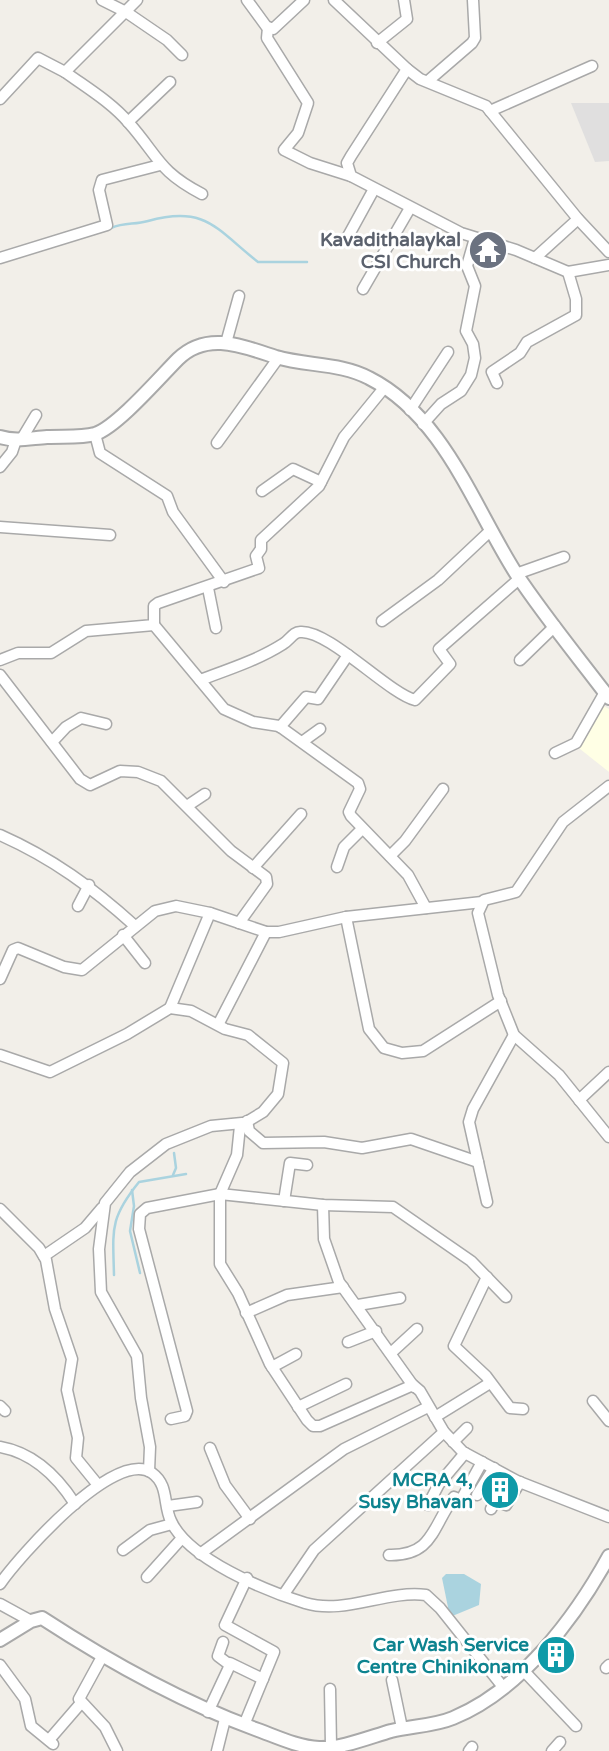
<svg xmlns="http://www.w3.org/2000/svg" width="609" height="1751" font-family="'Varela Round',sans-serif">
<rect width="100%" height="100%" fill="#f2efe9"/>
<polygon fill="#e0dfdf" points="571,103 609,103 609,161 595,162"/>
<polygon fill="#ffffe5" points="602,705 609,709 609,772 580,749 573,739 586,718"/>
<polygon fill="#aad3df" points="446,1574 464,1574 481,1584 479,1605 450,1617 442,1578"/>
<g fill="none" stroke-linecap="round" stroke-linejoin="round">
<g stroke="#aad3df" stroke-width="2.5">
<path d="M111 228C125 222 134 225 148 221 206 205 216 229 258 262H307"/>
<polyline points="173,1175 176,1168 174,1153"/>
<polyline points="132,1190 134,1206 130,1231 140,1273"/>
<path d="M114 1275C113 1230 109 1219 139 1182L186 1174"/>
</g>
<g stroke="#a9a9a9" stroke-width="13">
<g id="minor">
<polyline points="102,0 126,12 167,40 182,55"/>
<polyline points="247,0 266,26 273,29 304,0"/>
<polyline points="334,0 407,69 351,156 347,163 351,176 461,233 516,250 568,272 609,265"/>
<polyline points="268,28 267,38 308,103 298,133 284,150 310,163 351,176"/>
<polyline points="377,43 407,19 404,0"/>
<polyline points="407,69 420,79 486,106 578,219 609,252"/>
<path d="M65 72C87 88 111 102 129 123 159 157 158 171 202 194"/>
<polyline points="428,81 472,43 475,38 473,0"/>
<polyline points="0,99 38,58 65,72 137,0"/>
<polyline points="490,111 592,66"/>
<polyline points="128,122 170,82"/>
<polyline points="346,240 374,189"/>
<polyline points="0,258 107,225 99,190 102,180 160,165"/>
<polyline points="535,258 578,219"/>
<polyline points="363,289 410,208"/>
<polyline points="226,343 239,296"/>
<polyline points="497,383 492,372 520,353 527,342 576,315 576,299 568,272"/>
<polyline points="410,410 448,352"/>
<polyline points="423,424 441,404 461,391 471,375 475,358 473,344 466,331 475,286 467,266 475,238"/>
<polyline points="95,434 100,453 167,496 173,512 224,582"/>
<polyline points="21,440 36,415"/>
<polyline points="217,443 279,357"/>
<polyline points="0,467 12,452 16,440"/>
<polyline points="262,491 293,469 321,482"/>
<polyline points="0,527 110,535"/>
<polyline points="516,574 564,557"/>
<polyline points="208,588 216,628"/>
<polyline points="382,621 438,580 489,532"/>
<polyline points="154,625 224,709 253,722 279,726 358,783 360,789 349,812 351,816 408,875 426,908"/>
<polyline points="0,660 18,653 51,653 86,631 154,625 154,606 158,603 259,568 256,556 261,549 261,540 319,486 344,437 384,388"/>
<polyline points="520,660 555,626"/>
<polyline points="0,675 80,779 90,785 120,771 138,772 161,781 231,851 266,877 267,884 239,923"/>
<path d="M200 680C227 670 258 660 283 644 290 640 293 632 300 632 328 629 388 693 415 700L450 664 439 649 519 579"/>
<polyline points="280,727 306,697 318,699 348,655"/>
<polyline points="52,742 66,727 81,718 106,724"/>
<polyline points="302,742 320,729"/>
<polyline points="555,753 576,743 605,692"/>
<polyline points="609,786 563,822 516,892 484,900 478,913 498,995 514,1035 559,1075 609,1137"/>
<polyline points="187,806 205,794"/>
<path d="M0 835C52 858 93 888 135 926"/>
<polyline points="390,856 405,841 443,789"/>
<polyline points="337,867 344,847 362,829"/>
<polyline points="253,868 301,814"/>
<polyline points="78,906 89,885"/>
<polyline points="346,917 369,1029 384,1048 402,1053 423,1051 501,1001"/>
<polyline points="123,935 145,963"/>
<polyline points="0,979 13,950 18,948 64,967 82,970 155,911 176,906 210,913 266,932 279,932 346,917 482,902"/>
<polyline points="170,1008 210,913"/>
<polyline points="219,1023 266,932"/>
<polyline points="0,1055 50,1072 127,1034 170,1008 191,1011 225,1029 248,1035 283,1063 278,1094 263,1112 240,1126 237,1155 220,1194 220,1264 238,1293 270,1364 307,1420 313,1426 320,1426 413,1385 420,1391 444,1432 463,1452 517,1481 609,1517"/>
<polyline points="579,1100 609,1072"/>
<polyline points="247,1121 249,1131 263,1143 324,1142 362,1148 411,1139 478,1162"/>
<polyline points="284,1201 290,1163 307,1165"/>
<polyline points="487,1202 469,1122 473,1109 514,1035"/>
<polyline points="323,1205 324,1239 339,1282 414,1387"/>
<polyline points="0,1209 39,1248 46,1260 55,1309 72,1359 67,1390 78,1438 76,1458 98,1485"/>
<polyline points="44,1256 85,1228 102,1208"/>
<polyline points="487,1277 454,1346 486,1376 510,1408 523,1409"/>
<polyline points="358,1305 400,1298"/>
<polyline points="246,1313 287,1295 343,1287"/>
<polyline points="348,1342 376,1331"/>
<polyline points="392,1352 417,1329"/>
<polyline points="272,1367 296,1354"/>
<polyline points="593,1401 609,1421"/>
<polyline points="0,1406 5,1411"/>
<polyline points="298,1407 346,1384"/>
<polyline points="435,1417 490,1383"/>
<polyline points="171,1419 185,1416 187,1411 139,1229 140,1214 147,1208 220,1194 323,1205 393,1207 471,1261 506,1297"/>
<polyline points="453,1442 467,1428"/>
<path d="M0 1447C34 1453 57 1476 75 1504"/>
<polyline points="210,1448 225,1485 250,1519"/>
<polyline points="149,1471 150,1447 141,1398 137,1356 101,1292 99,1249 105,1203 130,1172 166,1144 211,1126 242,1123"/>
<polyline points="477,1495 494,1468"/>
<polyline points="428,1505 439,1484 465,1453"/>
<polyline points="168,1506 197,1502"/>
<polyline points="491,1509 495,1501 506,1505 520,1482"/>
<polyline points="123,1550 150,1530 172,1524"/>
<polyline points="200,1554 344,1449 428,1407"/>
<path d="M389 1555C433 1556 432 1527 454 1497L461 1500 482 1462"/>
<polyline points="147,1577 182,1538"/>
<path d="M0 1584C18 1558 115 1447 152 1473 169 1485 163 1505 171 1521 188 1559 266 1591 305 1603 345 1615 385 1590 426 1595L440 1608 503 1687"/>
<polyline points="284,1594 314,1550 444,1432"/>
<polyline points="0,1604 31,1621"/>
<polyline points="103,1655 79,1699 105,1727 117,1751"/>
<polyline points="230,1663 263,1679"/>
<polyline points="0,1665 25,1699 31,1726 53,1744"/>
<polyline points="606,1668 609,1665"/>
<polyline points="522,1669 576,1726"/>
<polyline points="392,1680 402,1728"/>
<polyline points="330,1689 331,1746"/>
<polyline points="208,1712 230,1665 218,1656 223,1642"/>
<polyline points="244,1725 274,1652 225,1625 247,1578"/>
<polyline points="49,1740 81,1703"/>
<polyline points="217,1751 225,1719"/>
<polyline points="469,1751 472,1747"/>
<polyline points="552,1751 560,1742"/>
</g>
</g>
<g stroke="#a9a9a9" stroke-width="16">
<g id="tertiary">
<path d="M0 437C16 442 31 438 47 437 62 436 81 438 95 434 117 427 160 377 178 359 207 331 242 346 276 357 307 366 341 363 369 378 444 416 474 508 517 575 545 617 578 657 609 698"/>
<path d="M0 1640 31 1621 42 1618C111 1663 181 1702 258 1730 277 1737 298 1747 319 1748 340 1749 370 1737 391 1731 411 1726 434 1726 453 1718 521 1690 575 1618 609 1556"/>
</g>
</g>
<use href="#minor" stroke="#fff" stroke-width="10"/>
<use href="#tertiary" stroke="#fff" stroke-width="12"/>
</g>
<defs>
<g id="temple-disc" transform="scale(2.0125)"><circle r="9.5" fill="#6b7280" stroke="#fff"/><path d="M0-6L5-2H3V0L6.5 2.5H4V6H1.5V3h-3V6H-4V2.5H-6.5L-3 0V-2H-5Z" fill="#fff"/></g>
<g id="building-disc" transform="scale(2.0125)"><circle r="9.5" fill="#0f9aa8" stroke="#fff"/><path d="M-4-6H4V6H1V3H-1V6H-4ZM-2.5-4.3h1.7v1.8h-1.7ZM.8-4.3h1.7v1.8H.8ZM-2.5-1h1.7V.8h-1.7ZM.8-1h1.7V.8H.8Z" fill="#fff"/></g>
</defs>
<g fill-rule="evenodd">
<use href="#temple-disc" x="488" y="250"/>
<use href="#building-disc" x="500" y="1490"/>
<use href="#building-disc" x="556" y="1655"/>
</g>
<g text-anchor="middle" stroke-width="6" stroke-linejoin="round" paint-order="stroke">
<g font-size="19" font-weight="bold" fill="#5b616d" stroke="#fff" text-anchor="end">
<text x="461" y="246">Kavadithalaykal<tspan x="461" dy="22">CSI Church</tspan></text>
</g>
<g font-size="19" font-weight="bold" fill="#0d838f" stroke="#fff" text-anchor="end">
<text x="473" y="1486">MCRA 4,<tspan x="473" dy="22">Susy Bhavan</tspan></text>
<text x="529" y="1651">Car Wash Service<tspan x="529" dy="22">Centre Chinikonam</tspan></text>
</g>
</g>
</svg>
